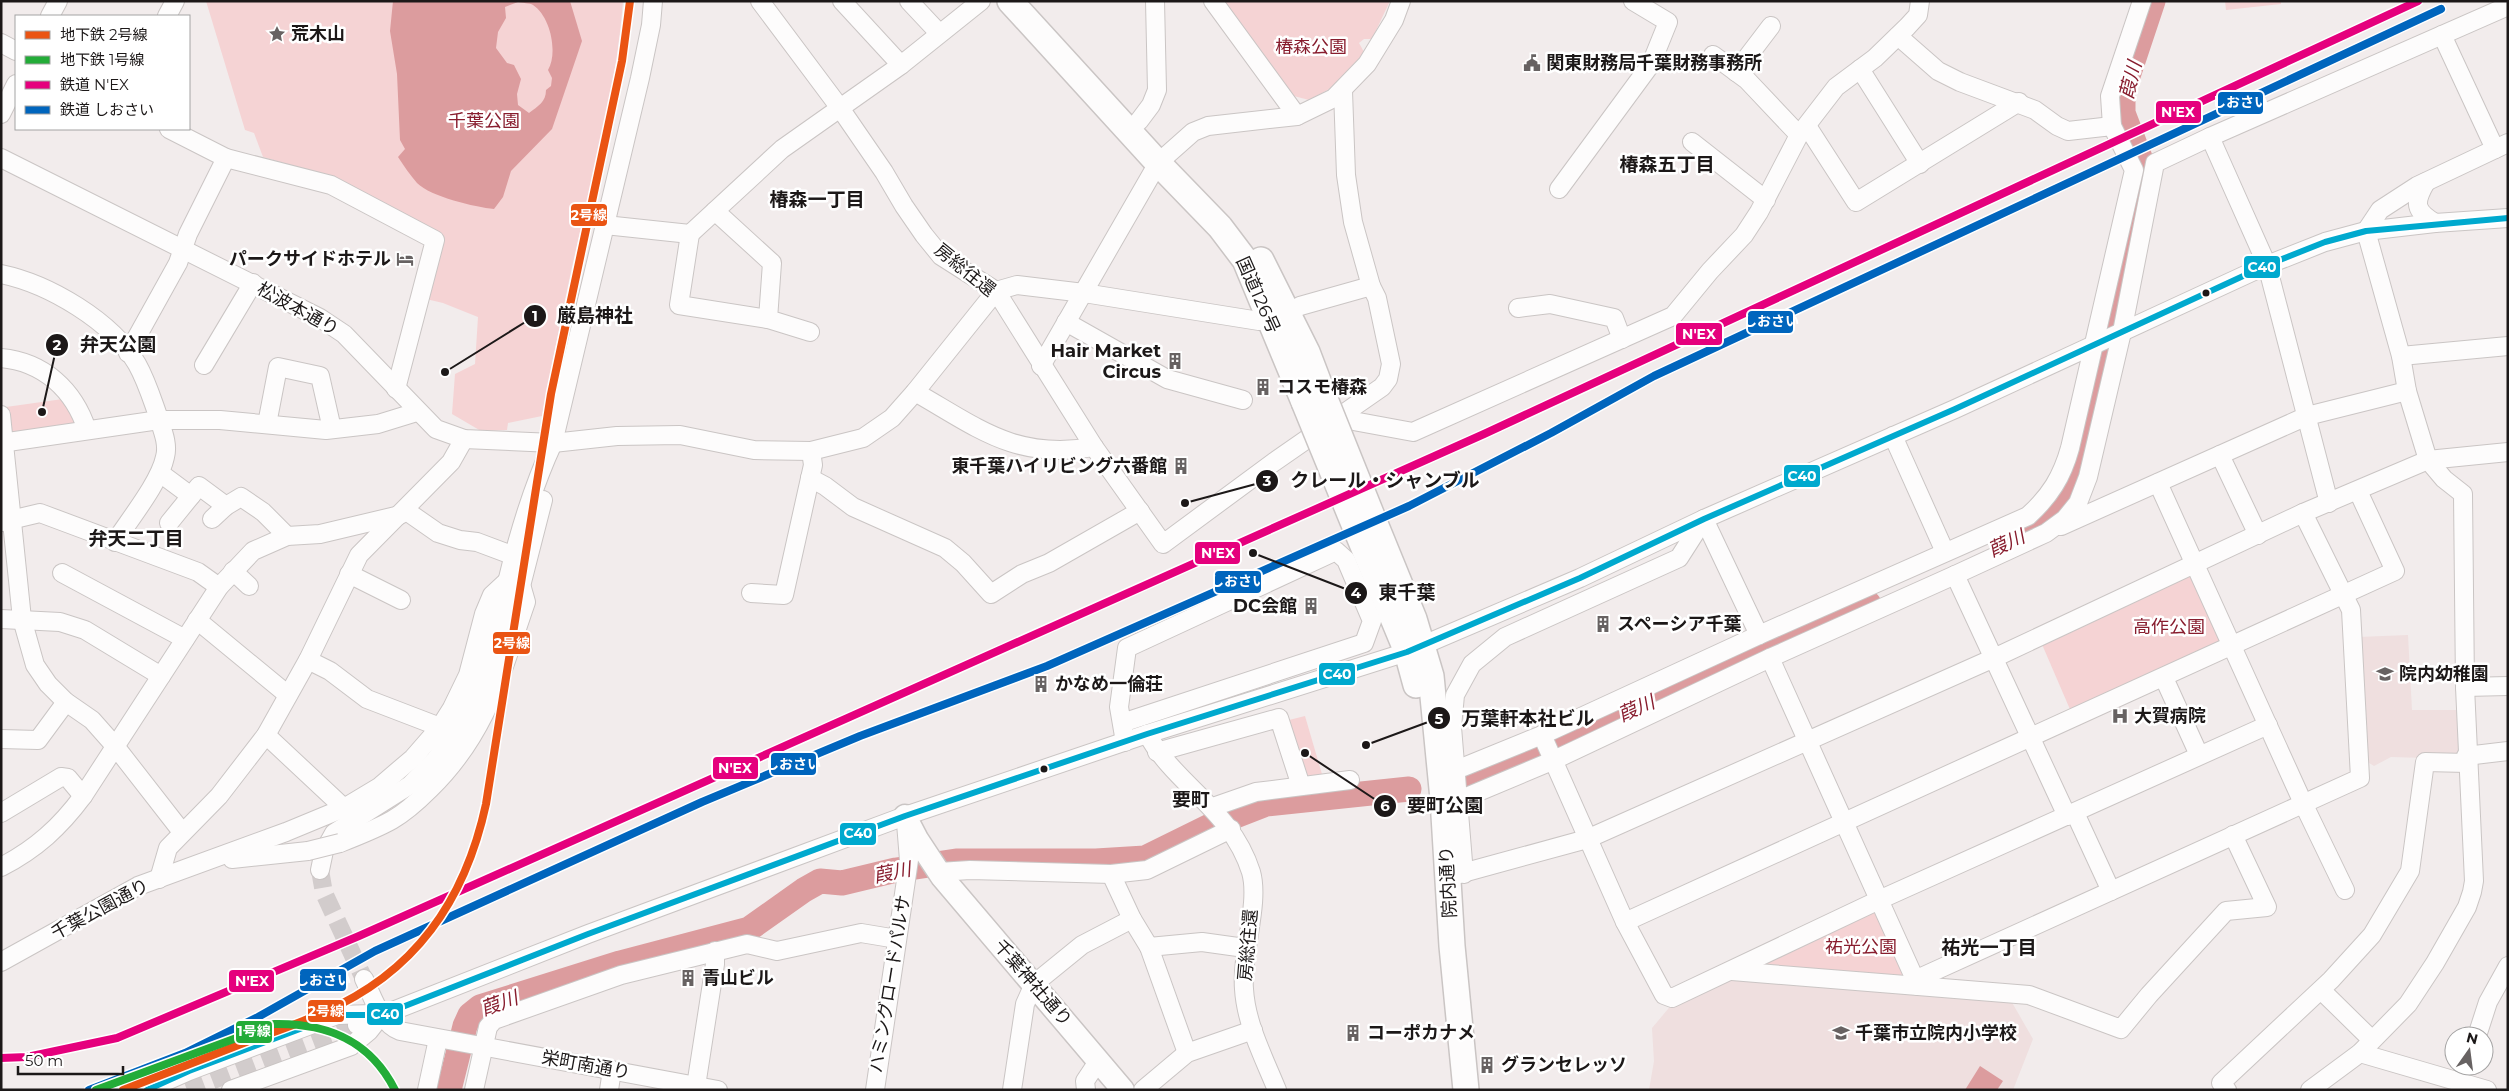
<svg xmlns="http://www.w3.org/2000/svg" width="2509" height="1091" font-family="Montserrat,'Noto Sans JP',sans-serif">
<rect width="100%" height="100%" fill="#f2ecec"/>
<g fill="#efdfdf">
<polygon points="2408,635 2412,710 2462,710 2463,755 2459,759 2391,757 2374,766 2366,761 2358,637"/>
<polygon points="1730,977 2010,999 2033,1039 2013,1090 1649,1090 1654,1061 1652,1028 1673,1003"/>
</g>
<g fill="#f5d3d4">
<path d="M206 1H623C616 92 592 178 572 267 561 316 552 366 542 416L508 423 507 430 481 431 452 414 455 374 475 364 478 317 443 303 426 299 438 238 325 175 263 157 254 133 245 130Z"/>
<polygon points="1217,1 1390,1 1372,39 1364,39 1359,43 1364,52 1346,80 1309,100 1290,95"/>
<polygon points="2225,1 2281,1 2281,4 2226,10"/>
<polygon points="70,398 79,424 14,432 10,430 6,407"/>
<polygon points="2185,575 2193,577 2222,637 2218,648 2072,714 2041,642"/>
<polygon points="1305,716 1324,781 1307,783 1285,727 1289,720"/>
<polygon points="1870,911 1879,913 1906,974 1902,980 1761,968 1761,960"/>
</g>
<g fill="#dc9c9e" fill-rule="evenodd">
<path d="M393 1H570L582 41 552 129 511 171 503 197 494 209C475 207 431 197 417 183 410 175 404 166 398 157L405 149 400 140 397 74 390 31ZM518 2C522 3 530 3 533 5 551 17 558 53 548 70L552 78 551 86 546 90C546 102 538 106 529 113L518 105 517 94 521 79 514 65 507 63 496 48 498 32 506 18 505 7Z"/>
<polygon points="1980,1066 2003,1081 1997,1090 1965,1090"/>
</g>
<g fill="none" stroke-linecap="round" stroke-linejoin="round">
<g stroke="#dc9c9e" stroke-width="25">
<polyline points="2004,545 2028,534 2062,503 2075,474 2147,176 2123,113 2123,91 2153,1"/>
<polyline points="1465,784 1869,604"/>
<polyline points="449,1090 465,1026 470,1015 480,1007 620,963 749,929 804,890 820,881 842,883 896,870 956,861 1096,861 1145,858 1212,825 1266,804 1409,789"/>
</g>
<g stroke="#d2cccc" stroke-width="18" stroke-dasharray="18 9" stroke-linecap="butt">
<polyline points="320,870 324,893 364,979"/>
<polyline points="187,1090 357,1025"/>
</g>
<g stroke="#cac5c4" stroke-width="20">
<g id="minor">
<polyline points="760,1 840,108 884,172 904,206 924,235 941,256 996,291 1094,447 1163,544 1274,462 1382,387 1388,379 1391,364 1377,298 1371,286 1353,222 1346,175 1343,91"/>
<polyline points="842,1 901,65"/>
<polyline points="909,1 939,33"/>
<polyline points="1213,1 1297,116"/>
<polyline points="50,16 58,1"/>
<polyline points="167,16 175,1"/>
<polyline points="2442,35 2495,149"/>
<polyline points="1,43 16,51"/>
<polyline points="1713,55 1747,80 1799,135"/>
<polyline points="1860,69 1920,164"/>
<polyline points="1736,72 1771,26"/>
<polyline points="1,114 16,84"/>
<polyline points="1139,121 1151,105 1157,90 1155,1"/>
<polyline points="1807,126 1856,202 2019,102"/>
<polyline points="2112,126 2110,96 2142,1"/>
<polyline points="169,129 226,158 331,185 435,240 396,389"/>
<polyline points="2210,137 2508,6"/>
<polyline points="1692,142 1766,200"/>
<polyline points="1,158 320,318 344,334 436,429 464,439 553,443 617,436 680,435 754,450 811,451 863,438 892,418 915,392 996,291 1017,285 1084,293 1259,321 1288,313 1300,306 1371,286"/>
<path d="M2426 182C2414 203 2414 210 2435 223"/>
<polyline points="1559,189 1651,64 1668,22 1633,1"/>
<polyline points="715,211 772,263 768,319 810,332"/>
<polyline points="605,225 690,234 782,149 901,65 981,1"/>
<polyline points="690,234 679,305 768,319"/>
<path d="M1 274C49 284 112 321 137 364 146 380 151 396 157 413 161 427 169 443 165 457 160 482 129 520 115 542"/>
<polyline points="1518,308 1550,304 1614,318 1622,339"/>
<polyline points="1066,322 1167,379 1243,400"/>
<polyline points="128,353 178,263 188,234 226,158"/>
<polyline points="2401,356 2508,346"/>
<path d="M1 358C44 362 74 390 87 430"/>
<polyline points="204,365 253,283"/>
<polyline points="1041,366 1158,163 1193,132 1208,126 1297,116 1334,98 1367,64 1394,20 1401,1"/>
<path d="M915 392C980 429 1015 460 1094 447"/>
<polyline points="1,415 22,619 35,665 48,684 66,702 92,720 115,746 182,832"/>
<polyline points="1337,418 1413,432 1673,316 1710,271 1744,235 1759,212 1799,135 1836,87 1875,58 1907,27 1918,15 1920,1"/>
<polyline points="267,424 278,367 320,376 332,429"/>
<polyline points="1893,436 1945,552"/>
<polyline points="1,443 159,420 220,420 326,430 378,424 417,412"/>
<polyline points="2220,455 2258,535"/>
<polyline points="160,473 191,496"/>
<polyline points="810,478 825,486 853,507 945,548 963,563 991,594 1022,574 1049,563 1140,511"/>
<polyline points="2158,483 2303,803 2345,890"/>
<polyline points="405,510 438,533 460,540 477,542 525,560"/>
<polyline points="212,519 226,506 241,497 263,512 287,536"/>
<polyline points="1704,519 1759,635"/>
<polyline points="2,522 40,513 198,572 219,587"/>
<polyline points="169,523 199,486 226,506"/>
<polyline points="2061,526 2307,416 2407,391"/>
<polyline points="233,571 249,586"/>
<polyline points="62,573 185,639"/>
<polyline points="349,574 401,600"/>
<polyline points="1955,575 2067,816"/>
<polyline points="751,593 784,595 813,465 811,451"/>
<polyline points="1,619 60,622 85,630 161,676"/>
<polyline points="197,620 288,695"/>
<path d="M493 647C507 578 523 508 553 443L640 78 651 25 653 1"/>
<polyline points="1770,658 1918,986 2029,995 2121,1029 2149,995 2226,911 2267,907 2233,835"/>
<polyline points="308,660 330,671 367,699 440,727"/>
<polyline points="2164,678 2199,755"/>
<polyline points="2465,687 2508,686"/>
<polyline points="1122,723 1364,643 1372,621 1346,560 1336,551 1127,648 1119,707 1125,742"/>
<path d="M1147 734C1177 787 1231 809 1251 872 1260 903 1241 954 1244 989 1246 1024 1264 1058 1277 1090"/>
<polyline points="266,735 344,808"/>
<polyline points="1542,735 1625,922 1664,995 1672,998 1879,900 2268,725"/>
<polyline points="1,739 38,740 66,702"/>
<polyline points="1157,752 1279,718 1301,786"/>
<polyline points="2466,756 2508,751"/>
<path d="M1456 770 1542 735 1759 635 2028 516C2050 496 2062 477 2070 448L2134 170 2112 126 2068 131 2057 126 2035 110 1960 82 1938 71 1898 36"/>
<polyline points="1459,800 1552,761 1770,658 1955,575 2046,533 2065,519 2078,503 2088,477 2122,332 2155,163 2210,137 2267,265 2329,503"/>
<polyline points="1213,807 1256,792 1350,780"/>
<polyline points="1,813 61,777 68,778 83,796"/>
<polyline points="2075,813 2111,891"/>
<path d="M340 843C358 836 376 829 392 820 406 812 419 800 430 789 487 733 501 674 526 602L522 588"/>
<polyline points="232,859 308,851"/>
<path d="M1 867C36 849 60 827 83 796L219 587 253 551 287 536 320 534 400 515"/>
<polyline points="320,870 324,851 334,833 410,785 435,760 458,729 476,698 493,647 521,586 543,500"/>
<polyline points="939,872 970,870 1111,874 1147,870 1231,829"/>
<polyline points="1111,874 1132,919 1149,947 1187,1053"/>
<polyline points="1464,874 1452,727 1455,695 1472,664 1505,637 1679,558 1704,519"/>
<polyline points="1448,877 1587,839 1994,658 2303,513 2428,460 2508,452"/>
<polyline points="159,879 168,848 219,796 266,735 308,660 359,555 451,462 464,439"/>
<polyline points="1625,922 2395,571 2358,491"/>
<polyline points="1149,947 1202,942 1245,948"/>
<polyline points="1,962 138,886 286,832 344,808 379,787 413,758 440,727 452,708 468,675 484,614 492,595 506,582"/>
<polyline points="1732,971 1918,986"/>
<path d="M364 979C373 997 380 1023 400 1031L718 1090"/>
<polyline points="1917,979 2360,778 2351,610 2303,513"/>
<polyline points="2321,990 2372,1040"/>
<polyline points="357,1025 588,934 905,816 1147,734 1407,652 1580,578 1704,519 1955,409 2267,265 2325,242 2366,231 2435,223 2508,218"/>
<polyline points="2477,1036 2488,1002 2508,966"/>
<polyline points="2360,1053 2487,1090"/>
<polyline points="696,1086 715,964 715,951"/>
<polyline points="146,1090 189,1071 337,1015 374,1014"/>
<polyline points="231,1090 351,1046 369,1031 380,1017"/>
<polyline points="427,1090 438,1039"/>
<polyline points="474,1090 488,1027 494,1020 621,975 747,944 777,951 861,933 897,939"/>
<polyline points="609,1090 612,1070"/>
<polyline points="875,1090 909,860 906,823"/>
<polyline points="1012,1090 1025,1004 1034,984 1082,945 1132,919"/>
<polyline points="1086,1090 1085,1081 1099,1060"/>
<polyline points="1143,1090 1187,1053 1253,1030"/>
<polyline points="2227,1090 2221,1083 2331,980 2372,935 2410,871 2425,762 2467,763"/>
<polyline points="2310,1090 2360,1053 2408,1004 2435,963 2467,907 2472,892 2474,881 2465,687 2463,494 2444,479 2428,460 2407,391 2401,356 2366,231 2380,210 2417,186 2508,143"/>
</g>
</g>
<g stroke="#cac5c4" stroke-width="25">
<polyline id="major" points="905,816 917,839 942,877 1123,1090"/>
</g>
<g stroke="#cac5c4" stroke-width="28">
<g id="highway">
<polyline points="1010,1 1158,163 1220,227 1245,260 1304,402"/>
<polyline points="1261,260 1307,352 1323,394"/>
<polyline points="1374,521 1414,619 1431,676 1443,799 1452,946 1466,1090"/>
<polyline points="1356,529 1407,652 1416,685"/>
</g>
</g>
<use href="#minor" stroke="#fdfcfc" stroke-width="18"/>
<use href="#major" stroke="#fdfcfc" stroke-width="22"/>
<use href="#highway" stroke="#fdfcfc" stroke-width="25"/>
<g stroke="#cac5c4" stroke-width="20" stroke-linecap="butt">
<polyline id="minor-bridge" points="308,851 340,843"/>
</g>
<g stroke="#cac5c4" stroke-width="28" stroke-linecap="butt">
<g id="highway-bridge">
<polyline points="1323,394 1374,521"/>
<polyline points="1304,402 1356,529"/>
</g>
</g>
<use href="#minor-bridge" stroke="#fdfcfc" stroke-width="18"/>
<use href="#highway-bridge" stroke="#fdfcfc" stroke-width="25"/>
<g stroke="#fff" stroke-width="10">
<polyline id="bus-1" points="147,1090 189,1071 337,1015 382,1015 588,934 905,816 1147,734 1407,652 1580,578 1704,519 1955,409 2267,265 2325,242 2366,231 2508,218"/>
</g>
<use href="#bus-1" stroke="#00a9ce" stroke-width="6"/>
<g stroke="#fff" stroke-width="11">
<polyline id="rail-1" points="1,1058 27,1057 117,1038 359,936 1484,434 2418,1"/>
</g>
<g stroke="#fff" stroke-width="11">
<polyline id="rail-2" points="89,1090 185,1053 258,1017 375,951 702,802 860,736 1047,666 1409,506 1551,433 1654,376 2441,9"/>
</g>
<use href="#rail-1" stroke="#e5007d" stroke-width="8"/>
<use href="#rail-2" stroke="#0065bd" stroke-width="8"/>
<g stroke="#fff" stroke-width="11">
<path id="metro-1" d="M123 1090C167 1073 210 1056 254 1039 277 1031 300 1023 322 1013 415 973 465 901 486 804L551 394 622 61 630 1"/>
</g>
<g stroke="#fff" stroke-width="11">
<path id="metro-2" d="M96 1090 274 1024C327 1023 370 1040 395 1090"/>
</g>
<use href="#metro-1" stroke="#ea5413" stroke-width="8"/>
<use href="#metro-2" stroke="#23ac38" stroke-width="8"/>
</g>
<defs>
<g id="sight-bare" transform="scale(1.35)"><path d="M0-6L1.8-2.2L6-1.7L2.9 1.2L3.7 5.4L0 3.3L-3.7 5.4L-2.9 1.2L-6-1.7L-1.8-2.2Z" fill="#676262" stroke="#fff" stroke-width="2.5" paint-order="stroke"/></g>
<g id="civic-bare" transform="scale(1.35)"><path d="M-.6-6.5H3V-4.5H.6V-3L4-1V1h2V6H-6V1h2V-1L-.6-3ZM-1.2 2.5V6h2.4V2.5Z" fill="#676262" stroke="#fff" stroke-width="2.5" paint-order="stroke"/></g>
<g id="hotel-bare" transform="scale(1.35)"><path d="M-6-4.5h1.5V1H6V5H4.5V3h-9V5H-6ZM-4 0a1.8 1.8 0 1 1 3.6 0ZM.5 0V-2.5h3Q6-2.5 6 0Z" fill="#676262" stroke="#fff" stroke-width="2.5" paint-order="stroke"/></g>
<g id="building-bare" transform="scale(1.35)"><path d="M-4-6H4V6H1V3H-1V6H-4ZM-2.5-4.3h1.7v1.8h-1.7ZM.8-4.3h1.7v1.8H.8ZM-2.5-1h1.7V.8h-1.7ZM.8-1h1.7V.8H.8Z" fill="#676262" stroke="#fff" stroke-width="2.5" paint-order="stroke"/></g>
<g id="school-bare" transform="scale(1.35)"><path d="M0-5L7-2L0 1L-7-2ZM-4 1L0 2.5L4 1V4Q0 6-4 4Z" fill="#676262" stroke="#fff" stroke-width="2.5" paint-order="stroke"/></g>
<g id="hospital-bare" transform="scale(1.35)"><path d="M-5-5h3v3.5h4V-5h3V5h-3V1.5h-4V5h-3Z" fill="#676262" stroke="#fff" stroke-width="2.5" paint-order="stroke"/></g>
</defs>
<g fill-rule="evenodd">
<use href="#sight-bare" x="277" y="34"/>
<use href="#civic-bare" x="1532" y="63"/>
<use href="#hotel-bare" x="405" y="259"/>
<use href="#building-bare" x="1175" y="361"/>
<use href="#building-bare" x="1263" y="387"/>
<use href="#building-bare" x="1181" y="466"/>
<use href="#building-bare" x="1311" y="606"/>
<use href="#building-bare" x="1603" y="624"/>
<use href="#school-bare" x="2385" y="674"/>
<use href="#building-bare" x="1041" y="684"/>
<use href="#hospital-bare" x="2120" y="716"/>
<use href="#building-bare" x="688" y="978"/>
<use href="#building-bare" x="1353" y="1033"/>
<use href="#school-bare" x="1841" y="1033"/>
<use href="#building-bare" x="1487" y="1065"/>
</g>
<g fill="#1c1818" stroke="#fff" stroke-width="2">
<circle cx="2206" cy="293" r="4.5"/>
<circle cx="1044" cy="769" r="4.5"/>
</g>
<g text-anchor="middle" stroke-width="5" stroke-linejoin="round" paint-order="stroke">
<g font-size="18" font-weight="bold" fill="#1c1818" stroke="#fff" text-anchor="start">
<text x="291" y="40">荒木山</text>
<text x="1546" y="69">関東財務局千葉財務事務所</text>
<text x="391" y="265" text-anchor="end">パークサイドホテル</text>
<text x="1161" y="357" text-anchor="end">Hair Market<tspan x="1161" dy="21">Circus</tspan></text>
<text x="1277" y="393">コスモ椿森</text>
<text x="1167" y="472" text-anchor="end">東千葉ハイリビング六番館</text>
<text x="1297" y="612" text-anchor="end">DC会館</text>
<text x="1617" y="630">スペーシア千葉</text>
<text x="2399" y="680">院内幼稚園</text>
<text x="1055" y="690">かなめ一倫荘</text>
<text x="2134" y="722">大賀病院</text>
<text x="702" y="984">青山ビル</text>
<text x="1367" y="1039">コーポカナメ</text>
<text x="1855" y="1039">千葉市立院内小学校</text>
<text x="1501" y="1071">グランセレッソ</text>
</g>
<g font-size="18" fill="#881d2e" stroke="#fff">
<text x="1311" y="53">椿森公園</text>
<text x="484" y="127">千葉公園</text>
<text x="2169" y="633">高作公園</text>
<text x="1861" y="953">祐光公園</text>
</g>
<g font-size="18" fill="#1c1818" stroke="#fff">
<text transform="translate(965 270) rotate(39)" y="6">房総往還</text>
<text transform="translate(1258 295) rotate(66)" y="6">国道126号</text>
<text transform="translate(298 309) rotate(29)" y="6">松波本通り</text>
<text transform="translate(1448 882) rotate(-93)" y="6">院内通り</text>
<text transform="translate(100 909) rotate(-28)" y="6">千葉公園通り</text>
<text transform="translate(1248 945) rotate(-85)" y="6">房総往還</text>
<text transform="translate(1033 983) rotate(49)" y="6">千葉神社通り</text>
<text transform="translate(890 984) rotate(-81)" y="6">ハミングロードパルサ</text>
<text transform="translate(586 1065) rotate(10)" y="6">栄町南通り</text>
</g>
<g font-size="19" font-style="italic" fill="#881d2e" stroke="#fff">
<text transform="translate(2130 80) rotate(-76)" y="7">葭川</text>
<text transform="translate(2006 543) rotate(-25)" y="7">葭川</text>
<text transform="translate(1636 708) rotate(-24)" y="7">葭川</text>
<text transform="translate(892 872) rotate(-11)" y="7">葭川</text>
<text transform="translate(499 1003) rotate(-20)" y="7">葭川</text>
</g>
<g font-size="19" font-weight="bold" fill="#1c1818" stroke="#fff">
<text x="1667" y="171">椿森五丁目</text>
<text x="817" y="206">椿森一丁目</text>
<text x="136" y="545">弁天二丁目</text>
<text x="1191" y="806">要町</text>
<text x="1989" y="954">祐光一丁目</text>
</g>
</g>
<path fill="none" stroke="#1c1818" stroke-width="2" d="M445 372L535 316M42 412L57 345M1185 503L1267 481M1253 553L1356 593M1366 745L1439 718M1305 753L1385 806"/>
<g fill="#1c1818" stroke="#fff" stroke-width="2">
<circle cx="445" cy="372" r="5"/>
<circle cx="42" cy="412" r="5"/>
<circle cx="1185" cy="503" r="5"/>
<circle cx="1253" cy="553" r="5"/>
<circle cx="1366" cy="745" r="5"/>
<circle cx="1305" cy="753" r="5"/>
<circle cx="535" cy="316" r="12"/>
<circle cx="57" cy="345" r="12"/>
<circle cx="1267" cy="481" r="12"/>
<circle cx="1356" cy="593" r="12"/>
<circle cx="1439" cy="718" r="12"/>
<circle cx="1385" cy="806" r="12"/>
</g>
<g font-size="15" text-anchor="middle" font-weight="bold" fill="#fff">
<text x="535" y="321">1</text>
<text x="57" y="350">2</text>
<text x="1267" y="486">3</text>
<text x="1356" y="598">4</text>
<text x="1439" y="724">5</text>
<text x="1385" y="811">6</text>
</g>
<g font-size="19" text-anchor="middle" font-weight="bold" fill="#1c1818" stroke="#fff" stroke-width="5" stroke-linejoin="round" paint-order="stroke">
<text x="595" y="322">厳島神社</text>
<text x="118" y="351">弁天公園</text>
<text x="1385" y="487">クレール・シャンブル</text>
<text x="1407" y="599">東千葉</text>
<text x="1528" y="725">万葉軒本社ビル</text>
<text x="1445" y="812">要町公園</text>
</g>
<g stroke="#fff" stroke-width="2">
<rect x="2217" y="91" width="47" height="24" rx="5" fill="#0065bd"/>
<rect x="2155" y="100" width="47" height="24" rx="5" fill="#e5007d"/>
<rect x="570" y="203" width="38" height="24" rx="5" fill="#ea5413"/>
<rect x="2243" y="255" width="38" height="24" rx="5" fill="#00a9ce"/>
<rect x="1747" y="310" width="47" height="24" rx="5" fill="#0065bd"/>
<rect x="1675" y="322" width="48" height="24" rx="5" fill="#e5007d"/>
<rect x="1783" y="464" width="38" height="24" rx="5" fill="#00a9ce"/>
<rect x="1194" y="541" width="47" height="24" rx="5" fill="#e5007d"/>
<rect x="1214" y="570" width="48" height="24" rx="5" fill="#0065bd"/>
<rect x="492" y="631" width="39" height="24" rx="5" fill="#ea5413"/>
<rect x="1318" y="662" width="38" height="24" rx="5" fill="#00a9ce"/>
<rect x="770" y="752" width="47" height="24" rx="5" fill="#0065bd"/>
<rect x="712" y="756" width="47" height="24" rx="5" fill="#e5007d"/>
<rect x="839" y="822" width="38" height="24" rx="5" fill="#00a9ce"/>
<rect x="299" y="968" width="48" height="24" rx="5" fill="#0065bd"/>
<rect x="228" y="969" width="47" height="24" rx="5" fill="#e5007d"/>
<rect x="307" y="999" width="38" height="24" rx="5" fill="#ea5413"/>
<rect x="366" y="1002" width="38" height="24" rx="5" fill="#00a9ce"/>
<rect x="235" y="1020" width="38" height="24" rx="5" fill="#23ac38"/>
</g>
<g font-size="14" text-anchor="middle" font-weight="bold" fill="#fff">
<text x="2240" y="107">しおさい</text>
<text x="2178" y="117">N'EX</text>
<text x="589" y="220">2号線</text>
<text x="2262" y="272">C40</text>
<text x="1771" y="326">しおさい</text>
<text x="1699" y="339">N'EX</text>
<text x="1802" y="481">C40</text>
<text x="1218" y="558">N'EX</text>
<text x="1238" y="586">しおさい</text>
<text x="512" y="648">2号線</text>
<text x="1337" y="679">C40</text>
<text x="793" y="769">しおさい</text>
<text x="735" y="773">N'EX</text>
<text x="858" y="838">C40</text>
<text x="323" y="985">しおさい</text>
<text x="252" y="986">N'EX</text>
<text x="326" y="1016">2号線</text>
<text x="385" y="1019">C40</text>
<text x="254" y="1036">1号線</text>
</g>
<rect width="2509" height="1091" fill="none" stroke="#1c1818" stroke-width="5"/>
<rect x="15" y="15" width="175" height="115" fill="#ffffff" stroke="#a4a3a3"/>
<rect x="25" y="31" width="25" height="8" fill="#ea5413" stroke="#a4a3a3"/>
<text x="60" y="40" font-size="15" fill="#1c1818">地下鉄 2号線</text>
<rect x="25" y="56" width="25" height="8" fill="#23ac38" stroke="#a4a3a3"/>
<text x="60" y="65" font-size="15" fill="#1c1818">地下鉄 1号線</text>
<rect x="25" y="81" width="25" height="8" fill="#e5007d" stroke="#a4a3a3"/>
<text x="60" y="90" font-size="15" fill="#1c1818">鉄道 N'EX</text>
<rect x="25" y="106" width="25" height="8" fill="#0065bd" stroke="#a4a3a3"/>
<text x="60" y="115" font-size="15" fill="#1c1818">鉄道 しおさい</text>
<g transform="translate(2469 1051) rotate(14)"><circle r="24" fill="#ffffff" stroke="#a4a3a3"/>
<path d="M0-4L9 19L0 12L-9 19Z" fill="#676262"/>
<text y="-8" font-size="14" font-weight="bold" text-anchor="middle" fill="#1c1818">N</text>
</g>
<path d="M18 1066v8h105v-8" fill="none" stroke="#1c1818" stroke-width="2.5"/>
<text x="25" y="1066" font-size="15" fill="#1c1818" stroke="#ffffff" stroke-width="4" paint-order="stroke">50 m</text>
</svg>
